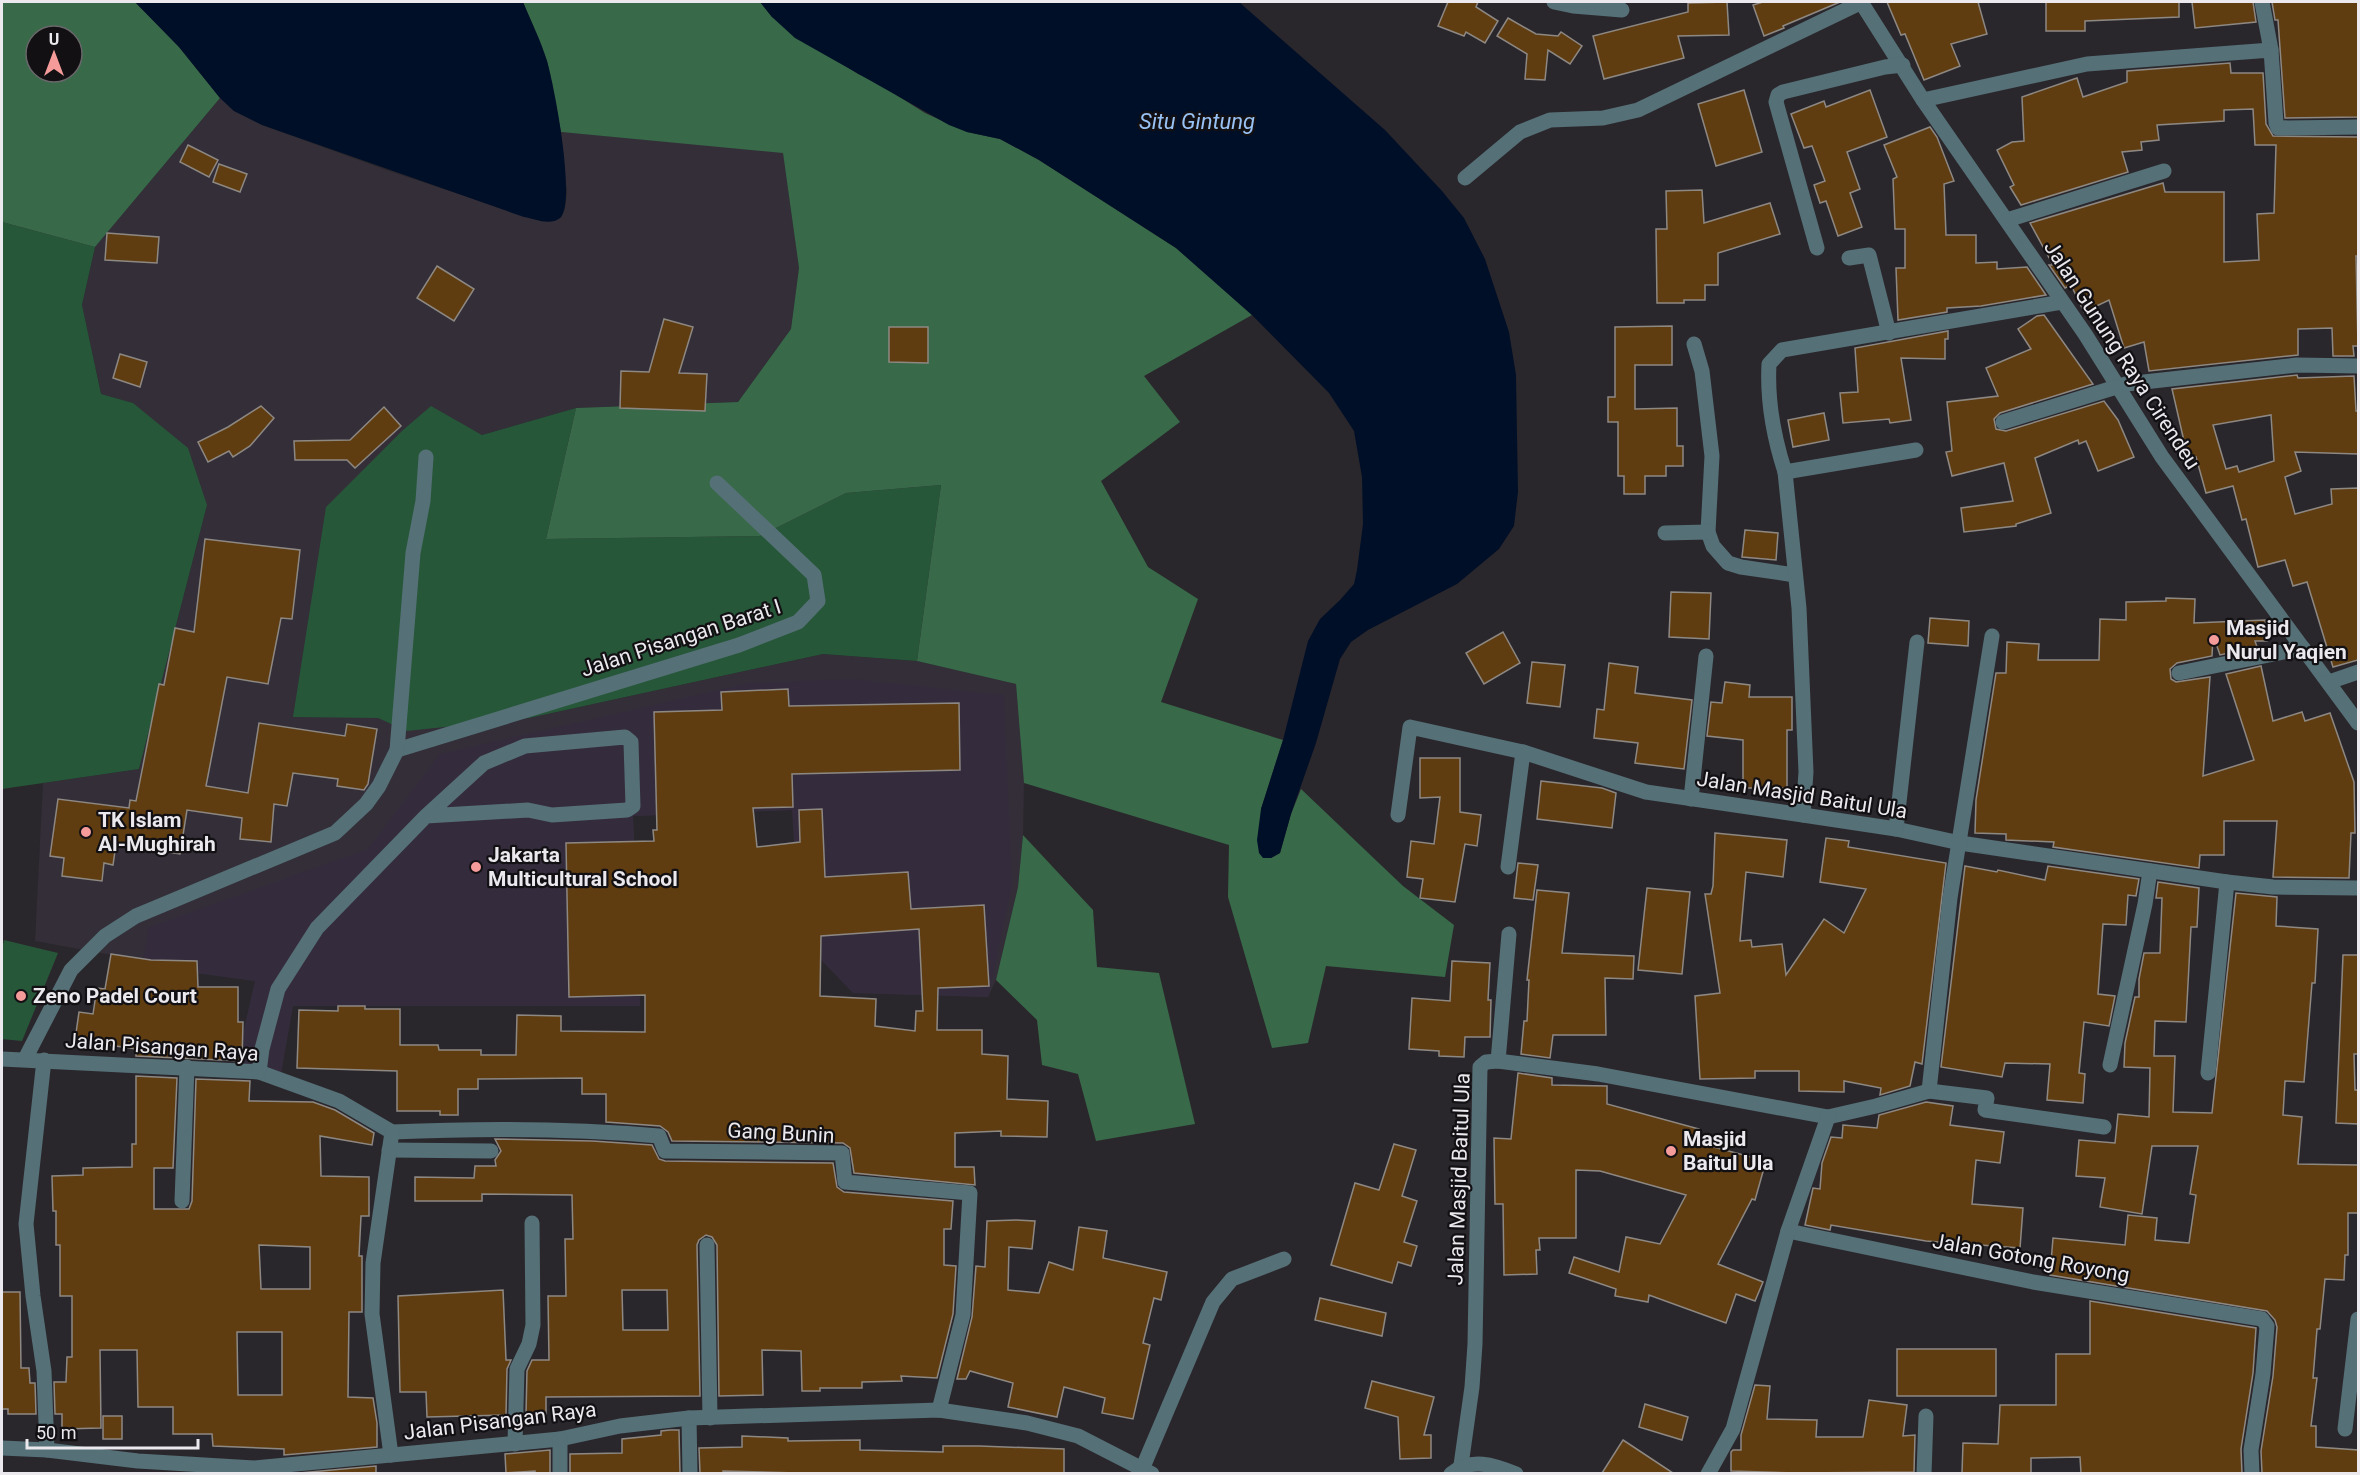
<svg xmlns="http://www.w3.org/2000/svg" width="2360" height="1475" font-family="Roboto,sans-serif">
<rect width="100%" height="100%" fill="#2a272c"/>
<polygon fill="#332e38" points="220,98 234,111 262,125 389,171 541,221 561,218 565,209 567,193 561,132 783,152 799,268 791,329 738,402 576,408 482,435 431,407 529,718 823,654 917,661 1016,684 1024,783 1023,835 1018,887 996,980 988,997 853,993 792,810 633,816 640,1006 255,981 35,941 43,783 139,769 207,505 133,403 101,394 82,305 95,247"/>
<polygon fill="#342c3c" points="851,679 1004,695 1012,885 988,997 853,993 800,938 792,810 633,816 640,1006 293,1006 281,1074 236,1064 255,981 142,966 149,927 368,849 440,754 749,683"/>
<g fill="#275739">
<polygon points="2,222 95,247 82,305 101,394 133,403 188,448 207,505 139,769 2,789"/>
<polygon points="431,406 482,435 576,408 546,539 760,536 846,493 941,485 917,661 823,654 529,718 407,731 378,718 293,717 326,507 403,430"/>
<polygon points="4,940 58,953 22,1041 2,1039 2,949"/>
</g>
<g fill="#386949" fill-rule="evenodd">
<path d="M2 2H135L179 47 220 98 95 247 2 222ZM36 36H72V72H36Z"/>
<polygon points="523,2 760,2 772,17 858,74 879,84 925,113 967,132 1000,139 1039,160 1176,248 1252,315 1144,376 1180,422 1101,481 1148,567 1198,599 1161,702 1283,740 1261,809 1264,858 1271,858 1280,853 1291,814 1301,789 1403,886 1454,925 1445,977 1326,966 1308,1043 1272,1048 1228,897 1229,845 1024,783 1016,684 917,661 941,485 846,493 760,536 546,539 576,408 738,402 791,329 799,268 783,153 561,132 547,61"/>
<polygon points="1023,835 1093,910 1097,967 1159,973 1195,1124 1096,1141 1078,1074 1042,1065 1037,1020 996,980 1018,887"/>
</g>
<g fill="#000f28">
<path d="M135 2H523C531 21 541 41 547 61 554 84 577 203 560 218 550 226 535 219 524 217L262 125 234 111 220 98 179 47Z"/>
<polygon points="760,2 1239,2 1385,130 1442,191 1464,218 1485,259 1509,332 1516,375 1518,492 1514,526 1499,549 1457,584 1368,630 1351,642 1340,659 1316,743 1291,814 1280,853 1271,858 1263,858 1259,853 1257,840 1261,809 1283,740 1308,641 1320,619 1340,600 1354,584 1357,570 1363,524 1362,477 1354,431 1329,393 1252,315 1176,248 1039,160 1000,139 967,132 949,125 795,38 772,17"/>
</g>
<g fill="#5f3d11" stroke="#8e8883" stroke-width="1.5" fill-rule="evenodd">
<polygon points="1448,2 1478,2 1476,7 1498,21 1485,43 1466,32 1464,36 1438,26"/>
<polygon points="1727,2 1729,35 1678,36 1684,58 1604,79 1593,36 1688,12 1688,3"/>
<polygon points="1763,2 1840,2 1783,26 1784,28 1764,36 1753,5"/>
<polygon points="1887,2 1978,2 1987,34 1951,44 1960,66 1924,80 1905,34 1901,35"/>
<polygon points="2046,2 2179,2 2179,17 2085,21 2085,31 2046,31"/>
<polygon points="2192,2 2253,2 2256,22 2195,28"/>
<polygon points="2272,2 2358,2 2358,117 2285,118 2278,20 2275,20"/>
<polygon points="1508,18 1536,34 1558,36 1561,32 1582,46 1570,64 1548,50 1545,80 1525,79 1527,54 1497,36"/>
<polygon points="2230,63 2231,73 2263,73 2266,124 2273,136 2358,137 2358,256 2356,256 2358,346 2353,346 2354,356 2333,356 2332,328 2298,329 2298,355 2149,371 2144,342 2124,348 2109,300 2084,312 2071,285 2065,288 2049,265 2053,265 2030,223 2163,183 2165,192 2224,192 2224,262 2259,260 2257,214 2274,213 2276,145 2255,145 2253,109 2224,110 2224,121 2157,125 2159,140 2141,142 2142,150 2122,152 2128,172 2021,205 2010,187 2014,185 1997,150 2012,142 2024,141 2022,97 2077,78 2083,97 2127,82 2127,71"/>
<polygon points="1744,90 1762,152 1716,166 1698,104"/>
<polygon points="1870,90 1887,137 1847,152 1860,189 1850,193 1862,227 1838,236 1826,201 1820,203 1814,185 1825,181 1812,146 1804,148 1791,114 1824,101 1826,107"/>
<polygon points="1930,127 1937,137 1954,181 1944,184 1946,235 1976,235 1976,263 1997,262 1997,269 2027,267 2046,295 1981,306 1947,308 1947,312 1898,320 1896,268 1905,268 1905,229 1895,229 1893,179 1897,177 1884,145"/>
<polygon points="188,145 218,160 209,177 180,162"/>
<polygon points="219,164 247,174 240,192 213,182"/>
<polygon points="1702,190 1704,223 1770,203 1780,234 1718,253 1718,285 1705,285 1705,300 1684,300 1684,303 1657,303 1656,229 1667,229 1666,191"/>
<polygon points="107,233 159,237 157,263 105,260"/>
<polygon points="437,266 474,289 454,321 417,298"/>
<polygon points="2044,315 2093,384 2000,413 1994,419 1996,429 2006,431 2104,401 2118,420 2134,457 2098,471 2086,441 2079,444 2078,440 2035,458 2051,513 2016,524 2016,526 1964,532 1961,508 2013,501 2004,463 1952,476 1946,452 1952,451 1947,402 1998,396 1986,368 2031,349 2018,329 2037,316"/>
<polygon points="664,319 693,327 679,373 707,374 705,411 620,408 621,371 649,372"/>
<polygon points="1672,326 1672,365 1635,365 1635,409 1677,408 1677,446 1683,446 1683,466 1666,466 1666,476 1645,476 1645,494 1624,494 1624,476 1618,476 1618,422 1608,422 1608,397 1615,397 1615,327"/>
<polygon points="889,327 928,327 928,363 889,362"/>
<polygon points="1948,331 1948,339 1945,339 1945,359 1901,358 1911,420 1890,423 1889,419 1843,423 1840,393 1858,392 1855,348"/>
<polygon points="120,354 147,362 140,387 113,378"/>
<path d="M2297 375 2298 378 2354 376 2356 411H2358V454L2295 452 2301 471 2285 477 2295 514 2332 504 2331 489 2358 488V660L2333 667 2307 582 2293 586 2285 560 2258 567 2246 519 2242 520 2233 486 2206 493 2196 457 2183 461 2178 442 2184 441 2172 389ZM2271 415 2274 461 2239 472 2237 466 2226 469 2213 425Z"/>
<polygon points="261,406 274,418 250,446 233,457 229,451 208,462 198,442 228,427"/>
<polygon points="384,407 401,426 355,468 347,460 295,460 294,441 350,440"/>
<polygon points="1824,413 1829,440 1793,447 1788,420"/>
<polygon points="1745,530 1778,533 1776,560 1742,557"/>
<polygon points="205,539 300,550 292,619 281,618 268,684 227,677 206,786 248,793 259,723 345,736 347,724 377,729 368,784 364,790 337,786 338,779 293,773 287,806 274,804 271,842 240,839 242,818 187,810 180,854 116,844 113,865 104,863 102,881 62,876 64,858 50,856 58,799 129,808 130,800 136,801 159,684 164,685 175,628 194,632"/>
<polygon points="1671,592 1711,593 1709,639 1669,637"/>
<polygon points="2166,598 2195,599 2194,623 2265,620 2267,641 2255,641 2257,647 2220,655 2213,635 2212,656 2177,663 2170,669 2171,679 2176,682 2210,677 2203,776 2254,760 2226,674 2261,666 2273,721 2302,712 2305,721 2330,713 2354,782 2355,833 2351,833 2349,878 2273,877 2277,821 2224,821 2224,855 2200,855 2199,868 2053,847 2054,842 2006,840 2006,834 1975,833 1976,800 1996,673 2006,673 2007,642 2039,644 2038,660 2099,660 2100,619 2126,620 2126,602 2166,601"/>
<polygon points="1930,618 1969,621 1968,646 1928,643"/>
<polygon points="1503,632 1520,663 1484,684 1466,653"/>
<polygon points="1532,662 1565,665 1560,707 1527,703"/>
<polygon points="1609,663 1638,667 1635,693 1692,700 1684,769 1635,763 1638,743 1594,738 1597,709 1604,710"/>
<polygon points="1725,682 1750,685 1749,697 1792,697 1792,730 1787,730 1787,788 1743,788 1743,740 1707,736 1711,702 1722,703"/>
<path d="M788 689 789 706 959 703 960 770 792 774 793 807 753 808 757 847 800 842 799 810 822 809 825 877 908 872 911 909 984 905 989 986 938 988 937 1030H982V1054L1008 1056 1007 1099 1048 1101 1047 1137 1001 1136V1131L955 1133V1167H974L975 1185 854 1173 850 1148 843 1143 672 1141 668 1132 660 1126 606 1122V1094H582V1078L478 1079V1089H458V1115H440V1111H397V1071L297 1068 299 1010 338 1011V1006H365V1009H400V1045H438L439 1050H481V1055H516L517 1015 561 1016V1031L645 1032V995L569 997 566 843 654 841 653 830H657L654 712 722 710 721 692ZM919 929 923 1011H916L915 1031 875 1026 876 999 820 996 821 936Z"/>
<polygon points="1420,758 1460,758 1460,812 1481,815 1477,846 1465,844 1455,902 1420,898 1423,879 1407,877 1411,841 1434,844 1440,797 1420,798"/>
<polygon points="1541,781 1602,788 1616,793 1612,828 1537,819"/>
<polygon points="1715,833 1787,840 1783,877 1746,872 1740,941 1751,940 1752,947 1782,944 1786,975 1824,919 1844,933 1866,889 1820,882 1826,838 1849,841 1848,847 1946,863 1922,1064 1915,1062 1910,1086 1880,1095 1881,1088 1844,1081 1844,1092 1799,1091 1799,1071 1755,1071 1755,1078 1700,1079 1695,996 1720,993 1705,894 1711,894 1713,886"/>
<polygon points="1518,863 1538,865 1533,900 1514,898"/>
<polygon points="1965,866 1997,872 1998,870 2045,880 2048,866 2139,879 2136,896 2128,895 2126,925 2103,924 2098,994 2115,996 2109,1026 2084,1022 2079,1073 2085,1074 2083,1103 2047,1100 2050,1064 2005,1063 2002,1077 1941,1067"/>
<polygon points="2158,882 2199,888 2197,927 2191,927 2186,1022 2155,1021 2154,1056 2175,1056 2173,1112 2212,1113 2236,893 2277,897 2276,926 2318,929 2315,983 2312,983 2304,1082 2285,1081 2283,1115 2302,1117 2298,1164 2358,1165 2358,1213 2348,1213 2348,1255 2345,1255 2344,1280 2325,1279 2320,1329 2317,1329 2313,1378 2317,1378 2311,1426 2316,1426 2316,1447 2358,1450 2358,1473 2262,1473 2261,1451 2273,1376 2277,1327 2275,1320 2267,1311 2050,1275 2053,1238 2125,1245 2128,1215 2157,1218 2155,1240 2189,1243 2196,1195 2190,1194 2198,1146 2152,1146 2142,1214 2100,1207 2105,1178 2076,1176 2079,1140 2115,1143 2118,1114 2149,1117 2150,1068 2124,1067 2125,1043 2135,997 2139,997 2139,979 2144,953 2160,953 2162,898 2156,898"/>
<polygon points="1647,888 1690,892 1682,974 1638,970"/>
<polygon points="1537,890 1569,893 1562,953 1634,956 1633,979 1605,978 1606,1035 1553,1035 1550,1058 1521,1054 1524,1021 1527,1021 1529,980 1527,980"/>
<polygon points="111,954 151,960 197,961 198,987 238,987 238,1022 243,1022 242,1061 136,1056 136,1049 75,1040 79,1012 93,1014 97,988 105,989"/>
<polygon points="2343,955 2358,955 2358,1054 2354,1054 2355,1090 2358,1090 2358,1124 2336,1123"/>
<polygon points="1452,961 1490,963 1488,1000 1491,1000 1490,1037 1465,1037 1464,1057 1439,1056 1439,1051 1409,1049 1412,998 1450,1001"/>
<polygon points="1518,1073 1552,1078 1552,1085 1607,1086 1607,1104 1699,1129 1695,1142 1766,1161 1755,1200 1752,1199 1718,1264 1763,1282 1755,1301 1736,1294 1726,1323 1649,1295 1648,1302 1615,1296 1616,1289 1569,1273 1574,1257 1619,1272 1626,1237 1660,1244 1686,1195 1600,1171 1576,1170 1576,1238 1539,1238 1540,1250 1536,1250 1537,1274 1504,1275 1503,1204 1495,1204 1494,1138 1511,1139"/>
<path d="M136 1076 177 1078 173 1168H154V1209H189L192 1201 196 1079 250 1081 249 1101 313 1102 335 1110 374 1133 372 1145 320 1136 321 1176 369 1177V1216H361L359 1256H362V1312H349L348 1397 373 1398 377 1423V1447L284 1455V1449L213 1446 212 1434H173V1407H138L137 1350H100L101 1428 62 1429V1414H55L54 1382H66L67 1357H72V1296H60V1245H56V1211H53L52 1176 83 1175V1168L132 1167V1144H136ZM259 1245 310 1247V1289H261ZM237 1332H282V1395H238Z"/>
<polygon points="1926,1102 1953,1106 1950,1125 2004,1132 2000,1163 1976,1160 1972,1204 2023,1208 2020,1248 1926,1241 1831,1225 1830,1230 1805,1225 1813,1188 1820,1189 1822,1163 1831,1137 1842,1138 1843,1125 1877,1128 1879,1115"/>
<path d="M495 1139 592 1141 652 1145 659 1159 665 1161 833 1163 837 1187 844 1192 953 1201 951 1229H944V1265L956 1266 953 1314 937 1378 901 1376 902 1381 862 1382V1388H820V1391H802L801 1351 762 1350 763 1395 719 1396 717 1245 712 1237 706 1235 699 1240 697 1245 700 1396 546 1397V1414H526L527 1371 532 1360H549L548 1296H566L565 1239H573L572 1195 482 1194V1201H415V1177L474 1178 475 1166H496L495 1160 501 1151ZM622 1290H667L668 1330H623Z"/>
<polygon points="1394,1144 1416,1150 1402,1196 1417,1201 1404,1242 1417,1246 1411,1266 1398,1262 1392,1283 1331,1265 1355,1183 1379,1190"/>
<polygon points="1016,1220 1035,1221 1032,1249 1009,1247 1008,1290 1039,1293 1049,1262 1073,1270 1079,1227 1107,1231 1103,1258 1167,1272 1161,1300 1154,1298 1143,1343 1150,1345 1133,1419 1102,1413 1105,1398 1064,1387 1057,1417 1008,1407 1013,1383 970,1371 966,1379 957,1379 972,1317 976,1266 985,1267 987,1221"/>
<polygon points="503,1290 506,1360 511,1360 507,1369 506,1415 427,1417 426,1392 400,1392 398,1296"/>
<polygon points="2,1292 20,1292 21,1368 29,1368 30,1383 35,1383 36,1414 8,1414 8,1409 2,1409"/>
<polygon points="1320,1298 1386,1313 1382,1336 1315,1320"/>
<polygon points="2090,1301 2256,1328 2253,1373 2241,1449 2242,1473 2081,1473 2080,1457 2031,1458 2031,1473 1962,1473 1963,1443 1998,1444 2000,1405 2056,1405 2056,1354 2090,1354"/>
<rect x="1897" y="1349" width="99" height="47"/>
<polygon points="1372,1381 1434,1397 1424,1435 1431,1435 1431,1458 1400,1459 1398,1417 1365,1408"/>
<polygon points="1755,1385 1770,1386 1767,1419 1817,1420 1816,1437 1863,1437 1869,1400 1907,1405 1903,1436 1915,1435 1914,1472 1796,1473 1731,1471 1731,1452 1733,1450 1741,1450 1741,1435"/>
<polygon points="1645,1404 1688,1417 1682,1440 1639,1427"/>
<rect x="103" y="1416" width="19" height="23"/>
<polygon points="670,1430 679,1430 680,1473 570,1473 570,1454 622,1453 622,1439 661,1435 661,1431"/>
<polygon points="742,1436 788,1438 788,1441 860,1440 860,1450 943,1452 943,1446 979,1446 1064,1449 1064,1473 797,1473 723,1471 723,1473 700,1473 699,1448 742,1447"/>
<polygon points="1623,1440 1673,1473 1602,1473"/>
<polygon points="550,1450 550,1473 535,1473 535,1471 506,1473 505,1454"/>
<polygon points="376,1466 376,1473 299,1473"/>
</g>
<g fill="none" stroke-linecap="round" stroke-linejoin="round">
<g stroke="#557077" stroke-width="15">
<polyline points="1554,2 1573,6 1622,10"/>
<polyline points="1861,2 1923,100 2085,334 2162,457 2358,723"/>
<polyline points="2262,2 2271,50"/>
<polyline points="1923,100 2087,64 2271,50 2276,123 2278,128 2358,127"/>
<polyline points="1465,178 1520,132 1550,120 1603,118 1638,110 1862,2"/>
<polyline points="2007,220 2164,171"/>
<polyline points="1817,248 1776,102 1778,95 1783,92 1885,67 1903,65"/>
<polyline points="1849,258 1869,255 1889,333"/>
<polyline points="1694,344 1702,371 1712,456 1708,532 1713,546 1728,563 1741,567 1795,575"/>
<polyline points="2003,422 2126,384 2297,365 2358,366"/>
<path d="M1916 450 1785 472C1774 438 1767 400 1769 364L1782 350 2062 302"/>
<polyline points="1785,472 1799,608 1806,772 1803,815"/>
<polyline points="1665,533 1708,532"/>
<polyline points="2179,673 2303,648"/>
<polyline points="2329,682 2358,672"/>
<polyline points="397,750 739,645 798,622 818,601 814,575 717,483"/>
<polyline points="1691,799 1706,656"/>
<polyline points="1398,815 1410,727 1523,752 1646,792 1803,815 1896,829 1960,843 2227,882 2273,887 2358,888"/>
<polyline points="1896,829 1917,642"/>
<polyline points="1508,867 1523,752"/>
<polyline points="2,1059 259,1072 339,1101 392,1132"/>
<polyline points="25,1059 71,970 105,936 136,916 335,833 366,804 379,786 397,750 413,553 423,501 426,457"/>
<polyline points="44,1060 26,1224 33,1296 44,1371 47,1450"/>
<polyline points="1498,1061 1509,934"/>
<polyline points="2110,1065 2145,904 2150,871"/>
<polyline points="259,1072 262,1049 278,989 317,928 426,816 484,763 525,746 625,737 631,742 633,806 627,810 552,815 528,810 426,816"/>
<polyline points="2208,1073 2227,882"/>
<polyline points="1929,1091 1987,1098 1985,1110 2104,1127"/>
<path d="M392 1132C482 1128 570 1128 659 1136L665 1151 842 1153 845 1182 970 1193 963 1315 939 1410"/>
<polyline points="389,1150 491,1151"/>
<polyline points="182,1201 187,1067"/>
<polyline points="1788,1231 2033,1282 2262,1319 2267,1326 2263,1374 2251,1450 2252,1474"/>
<polyline points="707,1245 710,1418"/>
<polyline points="689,1418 690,1474"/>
<polyline points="2345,1429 2358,1319"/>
<polyline points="515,1444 517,1369 529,1344 533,1325 532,1223"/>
<polyline points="2,1448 47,1450 138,1461 254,1468 560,1439 620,1426 689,1418 939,1410 1027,1423 1078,1436 1152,1474"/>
<polyline points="391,1455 372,1314 373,1263 392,1132"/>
<polyline points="1461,1465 1472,1387 1475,1344 1480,1067 1486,1062 1498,1061 1598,1074 1828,1117 1876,1106 1929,1091 1950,898 1992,636"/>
<polyline points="1143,1467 1213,1302 1232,1279 1284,1259"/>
<polyline points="560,1474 560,1439"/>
<path d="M1451 1474C1471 1457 1494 1465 1516 1474"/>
<polyline points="1708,1474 1733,1429 1788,1231 1828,1117"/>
<polyline points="1924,1474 1926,1416"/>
</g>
</g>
<g fill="#f59b9a" stroke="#121013" stroke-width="2">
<circle cx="2214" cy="640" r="6"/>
<circle cx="86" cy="832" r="6"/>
<circle cx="476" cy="867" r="6"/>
<circle cx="21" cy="996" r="6"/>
<circle cx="1671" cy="1151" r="6"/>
</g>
<g text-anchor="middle" stroke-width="4.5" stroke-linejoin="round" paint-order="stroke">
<g font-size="21" fill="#ebe9ed" stroke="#121013">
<text transform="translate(2122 355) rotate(57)" y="7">Jalan Gunung Raya Cirendeu</text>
<text transform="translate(681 638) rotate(-18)" y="7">Jalan Pisangan Barat I</text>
<text transform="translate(1802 795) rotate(9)" y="7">Jalan Masjid Baitul Ula</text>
<text transform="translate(162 1047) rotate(4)" y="7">Jalan Pisangan Raya</text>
<text transform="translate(781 1133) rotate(3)" y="7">Gang Bunin</text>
<text transform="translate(1459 1179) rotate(-88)" y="7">Jalan Masjid Baitul Ula</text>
<text transform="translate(2031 1258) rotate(10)" y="7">Jalan Gotong Royong</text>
<text transform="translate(500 1421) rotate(-7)" y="7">Jalan Pisangan Raya</text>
</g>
<g font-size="21" font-weight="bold" fill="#ebe9ed" stroke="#121013" text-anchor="start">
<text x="2226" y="635">Masjid<tspan x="2226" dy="24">Nurul Yaqien</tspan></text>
<text x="98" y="827">TK Islam<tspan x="98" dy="24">Al-Mughirah</tspan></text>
<text x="488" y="862">Jakarta<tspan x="488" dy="24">Multicultural School</tspan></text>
<text x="33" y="1003">Zeno Padel Court</text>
<text x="1683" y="1146">Masjid<tspan x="1683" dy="24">Baitul Ula</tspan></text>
</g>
<g font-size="22" font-style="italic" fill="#99c2f4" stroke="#121013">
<text x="1197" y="129">Situ Gintung</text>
</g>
</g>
<rect width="2360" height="1475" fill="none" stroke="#ebe9ed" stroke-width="6"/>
<g transform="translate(54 54)"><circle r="28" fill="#121013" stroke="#69676a" stroke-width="1.5"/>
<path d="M0-4.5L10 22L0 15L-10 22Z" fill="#f59b9a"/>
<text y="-9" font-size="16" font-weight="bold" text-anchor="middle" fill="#ebe9ed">U</text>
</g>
<path d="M27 1439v9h171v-9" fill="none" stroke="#ebe9ed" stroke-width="3"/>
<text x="36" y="1439" font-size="18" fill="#ebe9ed" stroke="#121013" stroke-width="4.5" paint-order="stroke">50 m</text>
</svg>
